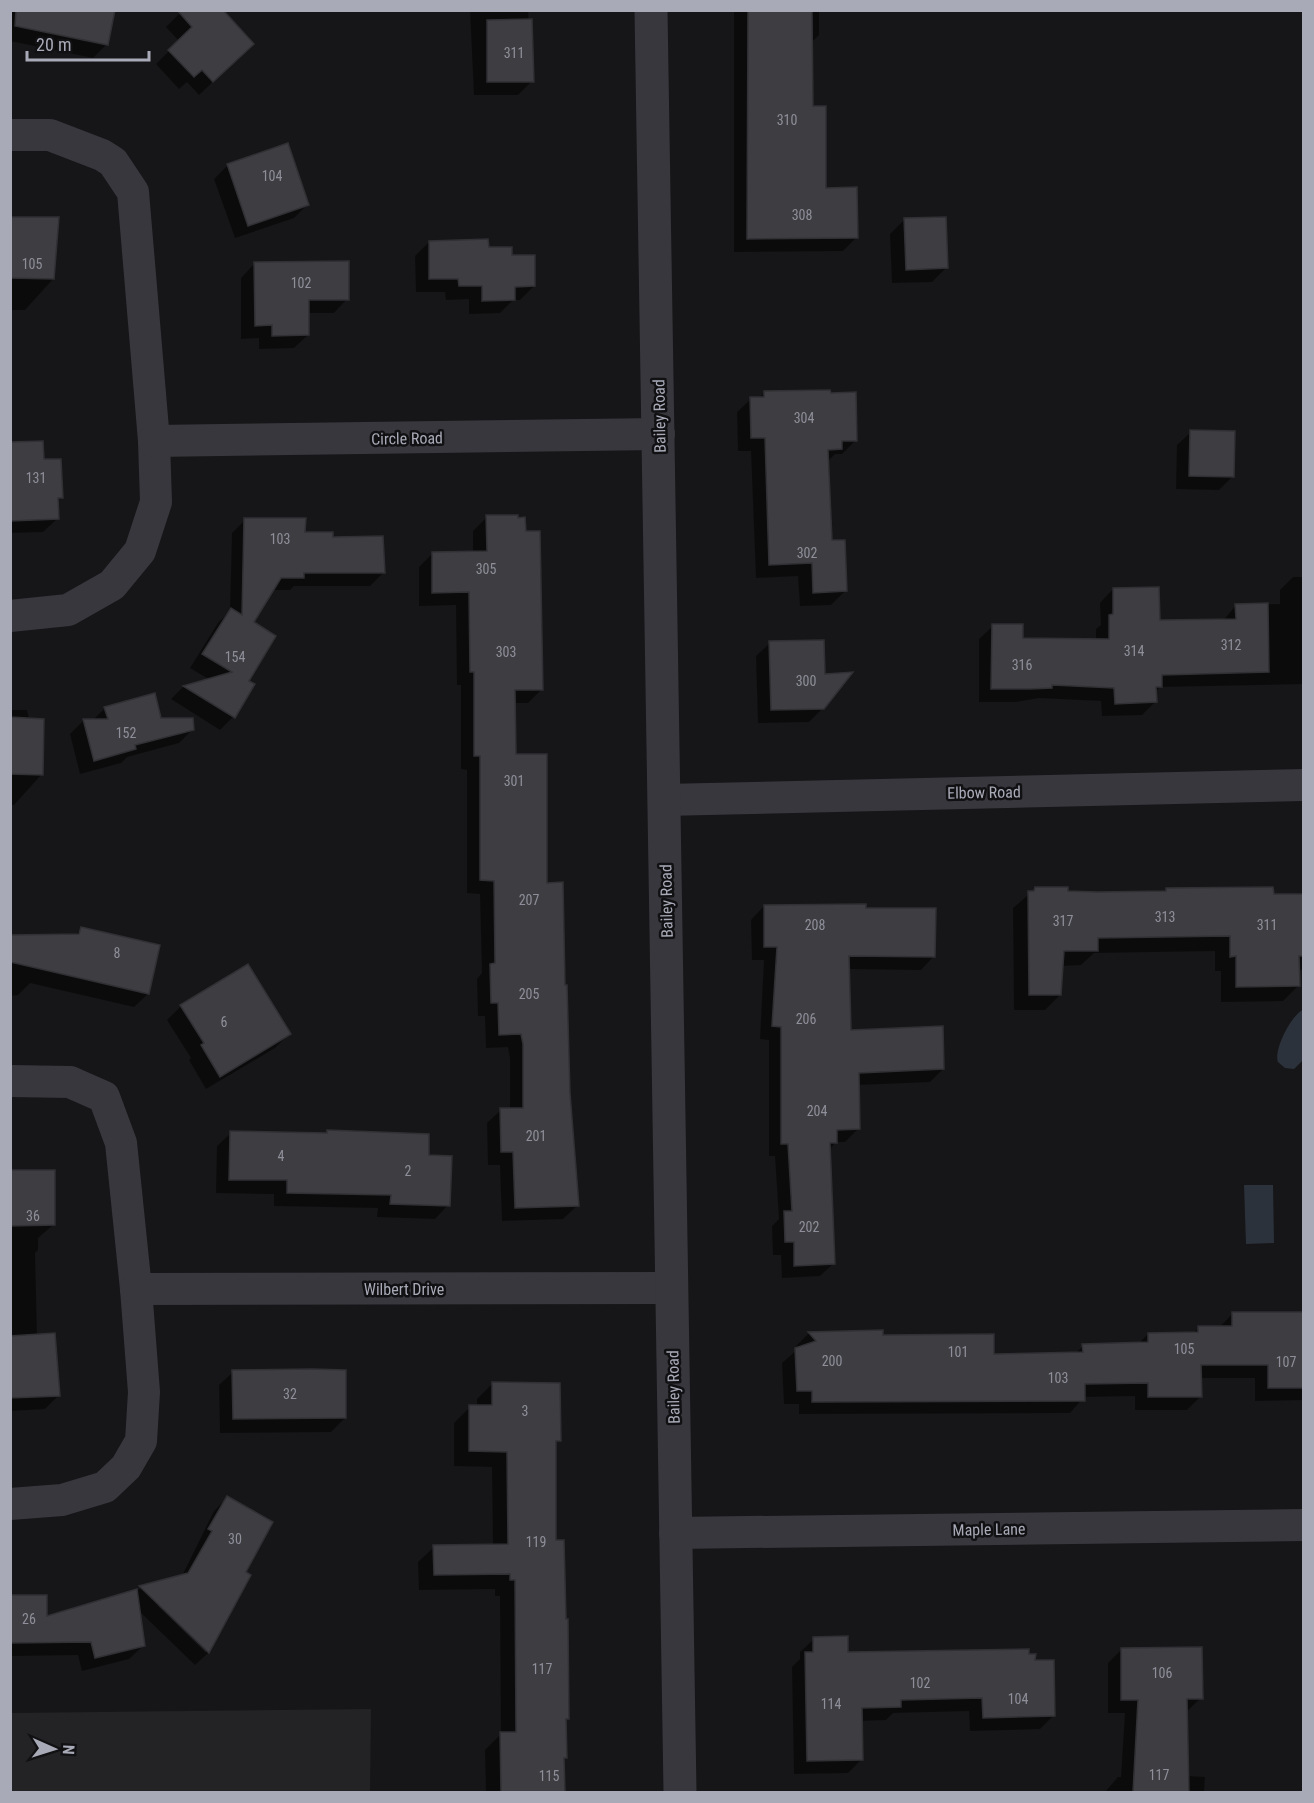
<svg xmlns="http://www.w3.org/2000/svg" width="1314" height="1803" font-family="'Roboto Condensed',sans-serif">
<rect width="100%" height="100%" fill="#161618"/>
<polygon fill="#232225" points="371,1709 370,1792 11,1792 11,1713"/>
<g fill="#2c323b">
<path d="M1303 1010V1060L1294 1069 1285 1068 1278 1062C1273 1050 1292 1014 1303 1010Z"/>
<polygon points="1244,1185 1273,1185 1274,1243 1246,1244"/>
</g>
<g fill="#0007" fill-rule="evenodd">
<polygon points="10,10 113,10 107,44 93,58 10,41"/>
<polygon points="183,10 238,58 199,95 187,82 179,89 156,64 179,41 166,27"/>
<polygon points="470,10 528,10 532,81 518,95 474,95"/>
<polygon points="734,10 819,10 819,35 811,43 812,107 824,189 857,237 843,251 734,252"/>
<polygon points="228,165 307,205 294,218 235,238 214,179"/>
<polygon points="10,220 53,279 25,310 10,310"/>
<polygon points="904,220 946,268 932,282 892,283 890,234"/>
<polygon points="429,242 487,248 510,256 534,286 520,300 513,300 500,313 469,314 469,299 446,300 445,292 416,292 415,256"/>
<polygon points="254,264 347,299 334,313 307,313 308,335 294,348 259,349 259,338 241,339 241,278"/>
<polygon points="764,393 856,440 842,454 835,454 827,462 830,542 845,591 831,605 800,606 798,576 756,578 751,451 738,451 737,412 751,399 758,399"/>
<polygon points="1191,432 1233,476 1219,490 1176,489 1177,445"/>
<polygon points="10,444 42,461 61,498 56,502 57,519 43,532 10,533"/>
<polygon points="487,517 542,689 528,703 514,703 514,755 545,885 563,987 577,1206 563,1219 502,1221 500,1165 488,1165 487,1123 501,1110 510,1110 510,1058 508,1047 486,1048 485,1016 478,1016 477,979 482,973 480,894 467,893 467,770 461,769 461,685 457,685 456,605 419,606 419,567 432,554 473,553 473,531"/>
<polygon points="245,520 331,539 383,573 370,586 294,586 290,590 272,590 252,623 233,717 220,730 171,699 183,687 210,680 190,668 218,623 230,611 232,533"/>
<polygon points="1293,577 1304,577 1304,684 1160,687 1155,692 1155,702 1142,715 1102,716 1101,701 1039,698 1016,702 979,702 979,639 993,626 1022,639 1096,641 1096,629 1101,625 1100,603 1113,589 1159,622 1223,621 1236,605 1280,604 1280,590"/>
<polygon points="770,643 823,708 809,722 758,723 756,656"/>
<polygon points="105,708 160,720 193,729 179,743 127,757 121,763 80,774 70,734 83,721 92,721"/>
<polygon points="10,710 27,710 42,774 14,805 10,805"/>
<polygon points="1035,889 1067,892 1164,892 1167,890 1304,896 1304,970 1298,970 1298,986 1283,1001 1221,1002 1221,971 1215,971 1215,951 1094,953 1081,965 1062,966 1060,995 1045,1010 1014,1010 1013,908"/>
<polygon points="764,906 864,910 934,956 921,970 848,969 850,1031 943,1069 930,1082 858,1085 858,1129 845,1142 836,1142 829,1150 834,1263 820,1276 782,1278 781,1255 773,1255 772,1226 779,1219 775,1156 769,1156 769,1040 760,1039 764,960 752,960 751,920"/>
<polygon points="81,929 148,994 134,1007 30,983 18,995 10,996 10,936 75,935"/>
<polygon points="181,1006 289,1034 275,1048 206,1089 189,1060 191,1058 167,1020"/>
<polygon points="328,1132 427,1156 448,1205 435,1219 377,1217 378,1208 274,1206 274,1194 216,1193 217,1146 231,1133 325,1134"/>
<polygon points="10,1172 53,1225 38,1238 38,1250 35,1253 37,1336 59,1395 45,1409 10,1411"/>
<polygon points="1304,1313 1304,1400 1255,1401 1255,1378 1200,1378 1200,1397 1187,1410 1135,1410 1135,1396 1084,1397 1070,1413 799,1414 799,1404 784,1404 782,1363 798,1349 796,1346 809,1333 881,1332 881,1337 993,1355 1075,1354 1083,1346 1138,1344 1148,1334 1193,1333 1199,1328 1219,1328 1232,1314"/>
<polygon points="233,1372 345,1418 331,1432 220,1433 219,1385"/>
<polygon points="493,1383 559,1440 554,1445 555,1541 567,1719 565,1721 566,1757 562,1761 563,1792 486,1792 485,1750 501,1734 500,1596 495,1596 495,1589 419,1590 418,1562 434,1547 493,1545 492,1467 454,1466 454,1423 470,1407 477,1407 477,1399"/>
<path d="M227 1498 244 1572 249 1575 208 1653 195 1665 138 1610 143 1646 129 1659 82 1671 78 1655 10 1656V1597L46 1618 182 1576 214 1511ZM159 1603 206 1649V1653L157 1605Z"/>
<polygon points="814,1639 847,1653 1034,1662 1053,1716 1040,1729 970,1731 969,1711 893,1713 886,1720 860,1721 861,1760 848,1773 794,1774 792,1667 800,1659 800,1652"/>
<polygon points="1121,1650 1201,1698 1186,1712 1187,1776 1205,1777 1204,1792 1105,1792 1118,1777 1121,1777 1125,1713 1108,1713 1108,1663"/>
</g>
<g fill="#3e3e42" stroke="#313034" stroke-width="1.5">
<polygon points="16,10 115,10 108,45 15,26"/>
<polygon points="177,10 223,10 254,44 213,82 202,70 194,77 168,50 192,27"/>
<polygon points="748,10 812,10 813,106 826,106 826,188 857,187 858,238 747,239"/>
<polygon points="532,19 534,82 487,82 487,20"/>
<polygon points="288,143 309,205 248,226 227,164"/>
<polygon points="10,217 59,217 54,279 10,278"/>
<polygon points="946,217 948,268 906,270 904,218"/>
<polygon points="488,239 489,247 512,247 512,255 535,255 535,286 515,287 515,300 482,301 482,286 459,286 458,279 429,279 429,241"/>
<polygon points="349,261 349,300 309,300 309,335 272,336 272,325 255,326 254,262"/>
<polygon points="830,390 831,393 856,392 857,441 842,441 842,449 828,450 832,540 845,540 847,591 813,593 812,563 769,565 765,438 751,438 750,397 764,397 764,391"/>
<polygon points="1190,430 1235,431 1234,477 1189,476"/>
<polygon points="43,441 44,459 61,459 63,498 58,498 59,519 11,521 10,442"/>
<polygon points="486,515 518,515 518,518 525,517 526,531 540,531 543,690 515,690 516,754 547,754 547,883 563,882 565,985 567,985 570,1093 579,1206 515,1208 513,1152 501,1152 500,1108 523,1108 523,1044 521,1034 499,1035 498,1003 491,1003 490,964 495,963 494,881 480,880 480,756 474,756 474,672 470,672 469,592 432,593 432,552 487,551"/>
<polygon points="244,518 306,518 305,532 333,532 333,537 383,536 385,573 304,573 304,578 281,578 254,622 276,636 249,681 255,684 235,718 183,686 232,672 202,654 231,608 242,615"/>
<polygon points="1159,587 1160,620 1236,619 1235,604 1268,603 1269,672 1162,675 1162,687 1156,687 1157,702 1115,704 1114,688 1052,685 1052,688 1030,689 991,689 992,624 1023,624 1023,638 1109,639 1109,615 1113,614 1113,588"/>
<polygon points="824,640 825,674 853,672 824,709 771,710 769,641"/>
<polygon points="155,693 161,718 193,718 194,730 135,745 136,749 94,761 83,719 108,719 104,707"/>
<polygon points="10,717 44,719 43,775 10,774"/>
<polygon points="1035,887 1068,887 1068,891 1097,892 1166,891 1166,888 1273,887 1274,894 1304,894 1304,956 1299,956 1300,986 1236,987 1236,956 1230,957 1230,936 1098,938 1098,951 1064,951 1061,995 1029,995 1028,891 1034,891"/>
<polygon points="866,904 866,908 936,908 935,957 849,956 851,1030 943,1026 944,1069 859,1073 860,1129 837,1130 837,1143 830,1143 835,1264 794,1266 794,1242 785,1242 784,1211 792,1211 788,1144 781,1144 781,1027 772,1026 777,947 764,947 764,905"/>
<polygon points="81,927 160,945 149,994 10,962 10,935 79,934"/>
<polygon points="248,964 291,1034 220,1077 201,1045 204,1043 180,1005"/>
<polygon points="327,1130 429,1134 429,1155 452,1156 450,1206 390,1204 391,1195 287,1193 287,1180 229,1180 230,1131 327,1133"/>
<polygon points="10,1170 55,1170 55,1225 10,1226"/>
<polygon points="1232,1312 1304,1312 1304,1388 1268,1388 1268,1365 1201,1365 1202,1397 1148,1397 1148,1383 1085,1384 1085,1401 812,1402 812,1391 797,1391 795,1348 816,1341 808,1332 883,1330 883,1335 994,1334 994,1354 1083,1352 1082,1344 1148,1342 1148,1333 1198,1332 1198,1326 1232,1326"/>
<polygon points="55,1333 60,1396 10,1398 10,1336"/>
<polygon points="312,1369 346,1370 346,1418 233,1419 232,1370"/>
<polygon points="492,1382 560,1383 561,1441 556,1441 556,1540 564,1540 566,1619 568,1619 569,1719 566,1719 567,1758 564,1758 565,1792 501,1792 500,1732 516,1732 515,1580 510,1580 510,1574 434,1575 433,1545 508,1544 507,1452 469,1451 469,1405 492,1405"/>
<polygon points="227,1496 273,1522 246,1572 251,1575 209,1653 139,1586 188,1573 212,1531 208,1529"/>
<polygon points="137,1589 145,1646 95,1658 91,1642 10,1643 10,1595 47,1595 47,1616"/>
<polygon points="848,1636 848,1652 1029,1649 1029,1654 1036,1654 1035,1660 1054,1660 1055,1716 983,1718 982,1698 901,1700 901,1707 862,1708 863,1760 807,1761 805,1652 813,1652 813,1637"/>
<polygon points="1202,1647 1203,1699 1187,1699 1189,1792 1133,1792 1138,1700 1121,1700 1121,1648"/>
</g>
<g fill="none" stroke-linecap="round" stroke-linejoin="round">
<g stroke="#37373d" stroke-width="32">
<polyline points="10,135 50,135 102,155 113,162 133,192 154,441 156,502 140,551 112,585 68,610 10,616"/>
<polyline points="154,441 659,434"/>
<polyline points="664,800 1304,785"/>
<polyline points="10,1081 70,1082 104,1097 121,1143 136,1289 144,1392 141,1441 126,1467 105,1487 62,1500 10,1504"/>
<polyline points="136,1289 671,1288"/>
<polyline points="675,1533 1304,1525"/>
</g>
<polyline stroke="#37373d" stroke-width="33" points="651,10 680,1792"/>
</g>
<g text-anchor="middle" stroke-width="5" stroke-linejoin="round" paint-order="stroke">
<g font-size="14" fill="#8e8f9a">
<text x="514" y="58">311</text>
<text x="787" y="125">310</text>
<text x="272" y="181">104</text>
<text x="802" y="220">308</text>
<text x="32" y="269">105</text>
<text x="301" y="288">102</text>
<text x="804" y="423">304</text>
<text x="36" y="483">131</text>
<text x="280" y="544">103</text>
<text x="807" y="558">302</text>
<text x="486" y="574">305</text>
<text x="1231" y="650">312</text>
<text x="1134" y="656">314</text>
<text x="506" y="657">303</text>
<text x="235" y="662">154</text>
<text x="1022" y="670">316</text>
<text x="806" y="686">300</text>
<text x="126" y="738">152</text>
<text x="514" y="786">301</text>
<text x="529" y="905">207</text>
<text x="1165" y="922">313</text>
<text x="1063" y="926">317</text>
<text x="815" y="930">208</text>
<text x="1267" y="930">311</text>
<text x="117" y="958">8</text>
<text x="529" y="999">205</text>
<text x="806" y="1024">206</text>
<text x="224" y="1027">6</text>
<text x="817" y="1116">204</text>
<text x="536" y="1141">201</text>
<text x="281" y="1161">4</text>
<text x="408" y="1176">2</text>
<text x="33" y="1221">36</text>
<text x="809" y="1232">202</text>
<text x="1184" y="1354">105</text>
<text x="958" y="1357">101</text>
<text x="832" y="1366">200</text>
<text x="1286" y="1367">107</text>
<text x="1058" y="1383">103</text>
<text x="290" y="1399">32</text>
<text x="525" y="1416">3</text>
<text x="235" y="1544">30</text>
<text x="536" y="1547">119</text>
<text x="29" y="1624">26</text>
<text x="542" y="1674">117</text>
<text x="1162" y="1678">106</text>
<text x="920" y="1688">102</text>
<text x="1018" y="1704">104</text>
<text x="831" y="1709">114</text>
<text x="1159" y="1780">117</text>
<text x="549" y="1781">115</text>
</g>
<g font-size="16" fill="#a8aab7" stroke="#111113">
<text transform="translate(659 416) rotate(-91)" y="6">Bailey Road</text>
<text transform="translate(407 438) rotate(-1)" y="6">Circle Road</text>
<text transform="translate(984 792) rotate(-1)" y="6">Elbow Road</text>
<text transform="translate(666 901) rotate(-91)" y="6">Bailey Road</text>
<text x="404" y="1295">Wilbert Drive</text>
<text transform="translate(673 1387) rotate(-91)" y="6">Bailey Road</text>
<text transform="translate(989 1529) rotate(-1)" y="6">Maple Lane</text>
</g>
</g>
<rect width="1314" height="1803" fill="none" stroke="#a8aab7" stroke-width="24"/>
<g transform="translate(54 1749) rotate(93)" stroke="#111113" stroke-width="4.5" paint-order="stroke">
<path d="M0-4.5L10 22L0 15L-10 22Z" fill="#a8aab7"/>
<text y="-9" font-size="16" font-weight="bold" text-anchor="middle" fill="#a8aab7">N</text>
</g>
<path d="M27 51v9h122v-9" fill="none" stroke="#a8aab7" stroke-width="3"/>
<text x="36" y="51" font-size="18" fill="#a8aab7" stroke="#111113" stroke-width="4.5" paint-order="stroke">20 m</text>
</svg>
